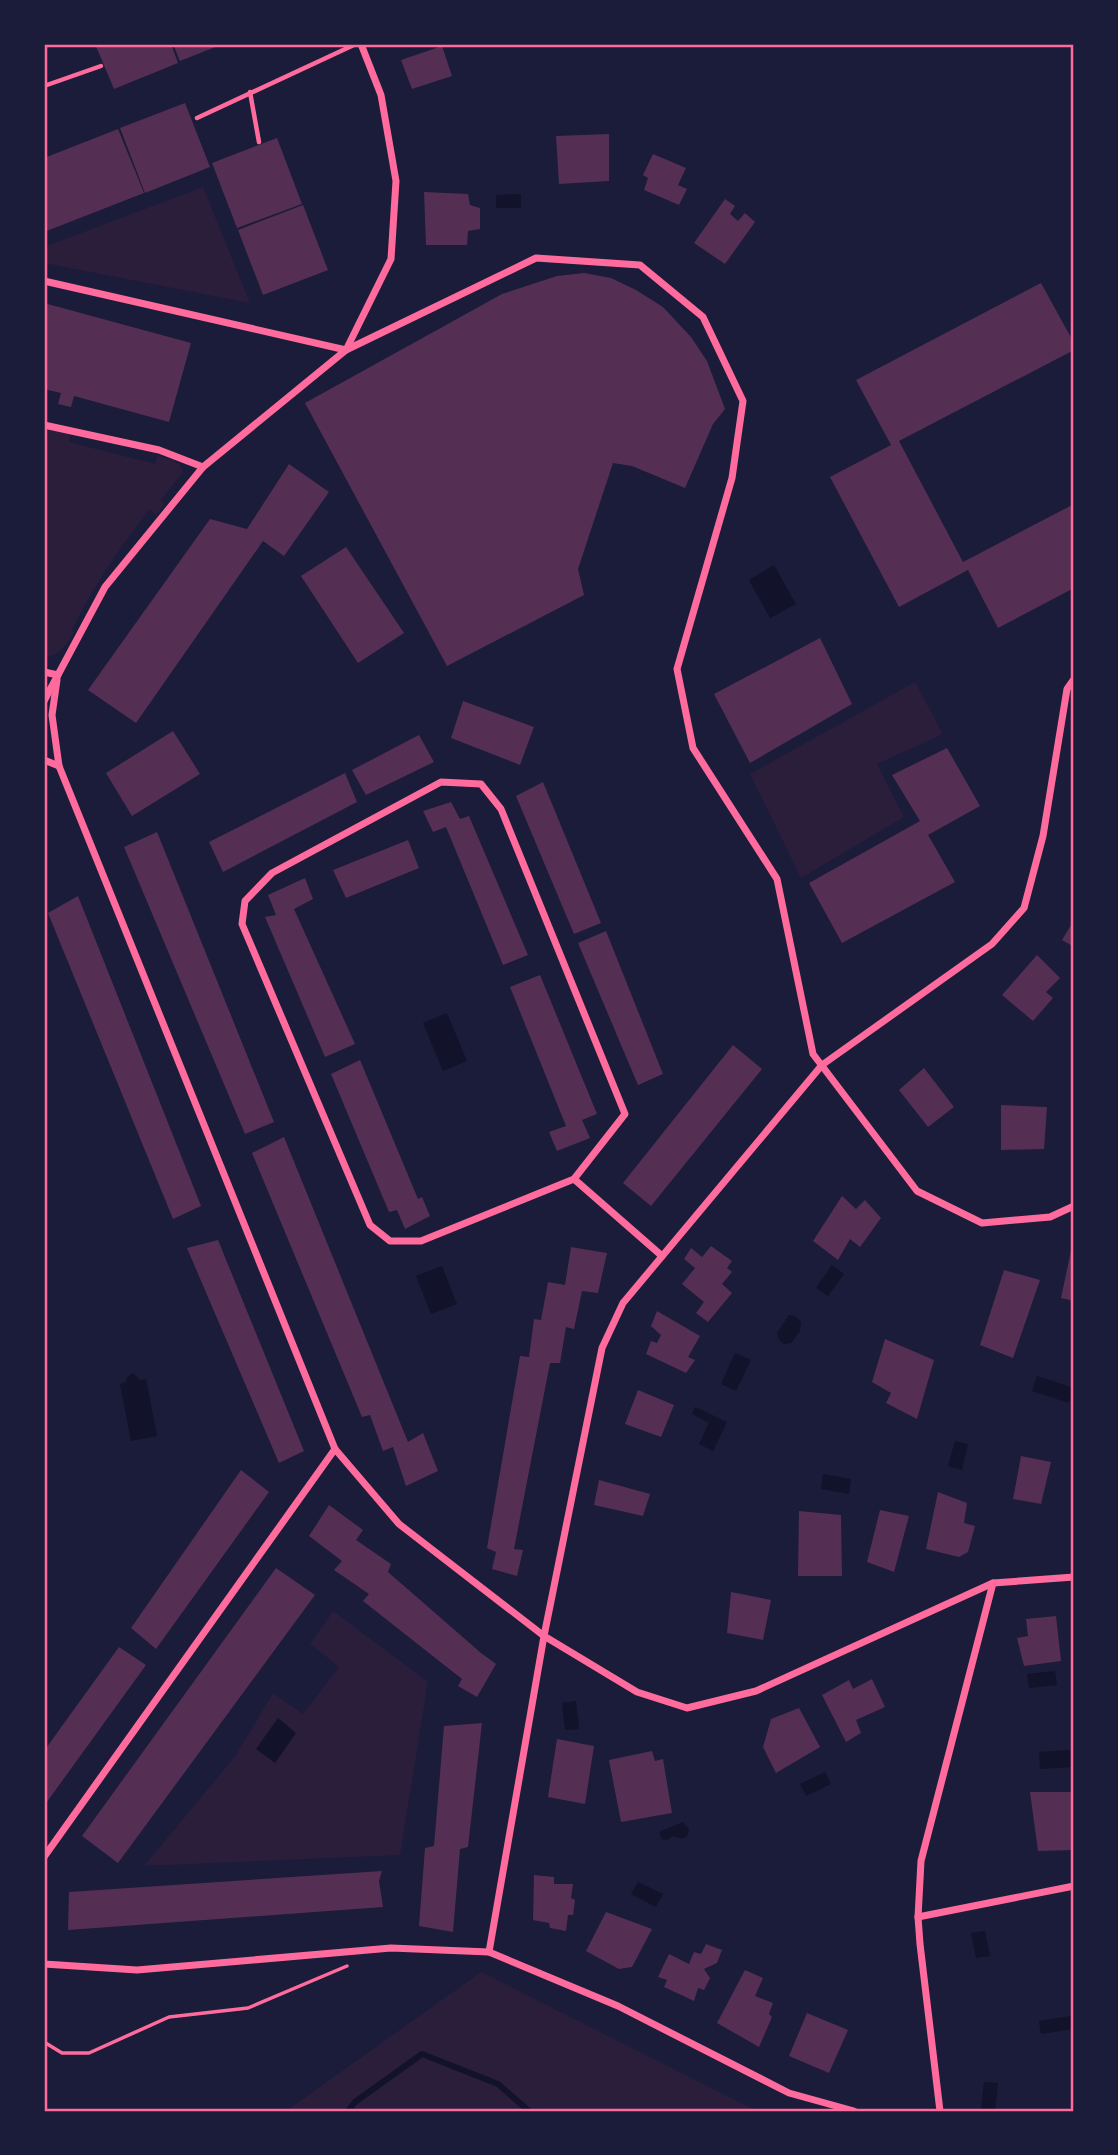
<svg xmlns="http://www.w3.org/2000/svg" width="1118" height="2155" font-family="'PT Sans',sans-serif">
<rect width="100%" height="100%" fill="#1b1b3a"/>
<g fill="#2a1e3b">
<polygon points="203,187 250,303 44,263 44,247"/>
<path d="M48 429 70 433 69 442 155 464 158 456C168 459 180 460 183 472L161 500 165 504 156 515 150 509C119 548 94 585 72 630L74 632C67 644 60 655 45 658L44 436H47Z"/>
<polygon points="915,682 943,734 877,764 904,817 801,878 750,774"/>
<polygon points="333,1611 428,1682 400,1855 144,1866 236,1755 273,1693 303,1714 339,1667 310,1644"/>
<polygon points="481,1972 757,2111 286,2111"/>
</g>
<g fill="#12122b">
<polygon points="521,194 521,208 496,208 496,195"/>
<polygon points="774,565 796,604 770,618 749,580"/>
<polygon points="447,1013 467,1061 443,1071 423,1023"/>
<polygon points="832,1265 844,1274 828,1296 816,1288"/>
<polygon points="442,1266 457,1304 431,1314 416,1276"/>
<polygon points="789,1315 795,1316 801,1322 800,1331 791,1343 784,1344 779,1340 777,1333"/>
<polygon points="735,1353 751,1360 736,1391 721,1384"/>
<polygon points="133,1373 140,1380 146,1379 157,1436 131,1441 120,1384 126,1382 127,1377"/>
<polygon points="1037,1376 1074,1388 1069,1403 1032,1391"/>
<polygon points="695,1407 727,1422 713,1451 699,1444 709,1423 692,1414"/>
<polygon points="955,1441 968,1444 962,1470 948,1466"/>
<polygon points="823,1474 851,1479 849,1494 821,1489"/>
<polygon points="1055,1671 1057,1685 1029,1688 1027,1674"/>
<polygon points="576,1701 579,1729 565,1730 562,1703"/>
<polygon points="278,1718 296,1733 275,1763 256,1749"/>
<polygon points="1070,1750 1071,1767 1040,1769 1039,1752"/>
<polygon points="825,1772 831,1784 806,1796 800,1784"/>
<polygon points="683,1822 689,1829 687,1836 682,1839 673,1836 667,1840 662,1839 659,1832"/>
<polygon points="638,1882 663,1894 656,1907 631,1894"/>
<polygon points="985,1931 990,1956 976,1958 971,1933"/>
<polygon points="1071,2016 1073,2029 1041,2034 1039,2021"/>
<polygon points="984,2082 998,2083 995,2111 981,2110"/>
</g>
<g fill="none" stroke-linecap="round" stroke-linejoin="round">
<polyline stroke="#12122b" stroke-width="6" points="348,2111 355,2102 422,2054 498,2084 529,2111"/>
</g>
<g fill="#542f53">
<polygon points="95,44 171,44 178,63 114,89"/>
<polygon points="173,44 223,44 180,61"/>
<polygon points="442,46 452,76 412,89 401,60"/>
<polygon points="185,103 210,167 145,193 120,128"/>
<polygon points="118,129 144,193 44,232 44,158"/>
<polygon points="609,134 609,181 559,184 556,136"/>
<polygon points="277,138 302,204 237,228 212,163"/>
<polygon points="653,154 686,168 678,185 687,189 679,205 644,190 648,178 643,175"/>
<polygon points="424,192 468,194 470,205 480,208 480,229 468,231 467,245 426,245"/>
<polygon points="725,199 735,206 730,214 738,221 745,213 755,222 725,264 694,243"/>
<polygon points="303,205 328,270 263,295 238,230"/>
<polygon points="584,273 611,278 636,290 663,307 691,337 707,361 725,409 713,424 685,488 632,466 613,463 578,569 584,595 447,666 305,403 502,294 557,276"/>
<polygon points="1041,283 1074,343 1074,350 899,441 963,562 1074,504 1074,588 998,628 968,570 899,607 830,477 891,445 856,380"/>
<polygon points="44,303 191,343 169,422 74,396 71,407 58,404 61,393 44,389"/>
<polygon points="289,464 329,492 284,556 263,541 136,723 88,690 210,519 247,529"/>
<polygon points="346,547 404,633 358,663 301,576"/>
<polygon points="820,638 852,704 750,763 714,694"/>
<polygon points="463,701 534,727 520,765 451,738"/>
<polygon points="173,731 200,774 132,816 106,773"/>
<polygon points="419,735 434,762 366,795 352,770"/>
<polygon points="947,748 980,806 928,835 955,882 842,943 809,883 920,821 892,775"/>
<polygon points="345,773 357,802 223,872 209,842"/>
<polygon points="543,782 601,923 574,934 516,796"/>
<polygon points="451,802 460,819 469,816 528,955 503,965 446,827 433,832 423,811"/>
<polygon points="157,832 274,1122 245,1134 124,847"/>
<polygon points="408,840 419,868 346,898 333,870"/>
<polygon points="305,878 313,899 294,909 355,1044 325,1057 265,917 276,915 268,895"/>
<polygon points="78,896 201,1206 173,1219 48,913"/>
<polygon points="1074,920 1074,947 1062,940"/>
<polygon points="606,931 663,1074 638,1085 578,943"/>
<polygon points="1037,955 1060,978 1046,992 1053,998 1033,1021 1002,995"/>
<polygon points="540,975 597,1114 582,1120 590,1138 557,1151 549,1132 566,1126 510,987"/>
<polygon points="733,1045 762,1069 651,1206 623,1183"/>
<polygon points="360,1060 418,1199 422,1197 430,1216 405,1229 397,1210 389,1212 331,1074"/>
<polygon points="924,1068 954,1107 928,1127 899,1090"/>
<polygon points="1001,1105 1047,1107 1044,1149 1001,1150"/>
<polygon points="284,1137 408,1442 423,1433 438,1471 406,1486 393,1447 383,1451 370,1415 362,1417 252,1153"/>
<polygon points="842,1196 856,1209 865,1200 881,1218 860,1247 850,1239 838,1260 813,1241"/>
<polygon points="218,1240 304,1451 279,1463 187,1248"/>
<polygon points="1073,1241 1074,1241 1074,1301 1061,1298"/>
<polygon points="711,1246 732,1261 727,1268 732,1272 722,1284 732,1293 708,1322 696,1313 704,1302 682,1284 695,1268 684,1259 691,1248 702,1257"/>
<polygon points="571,1247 607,1253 598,1293 582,1291 574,1329 566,1327 560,1363 550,1363 514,1549 523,1550 517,1576 492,1569 496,1552 487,1548 520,1356 529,1357 534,1319 541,1320 548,1282 565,1285"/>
<polygon points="1004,1270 1040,1280 1013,1358 980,1345"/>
<polygon points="657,1311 700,1336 688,1357 695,1360 686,1373 646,1354 651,1341 657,1343 661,1335 651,1326"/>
<polygon points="885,1339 934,1360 917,1419 886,1403 891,1393 872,1382"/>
<polygon points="638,1390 674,1405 661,1437 625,1424"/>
<polygon points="1021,1456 1051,1462 1041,1504 1013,1499"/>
<polygon points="241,1470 269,1492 156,1649 131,1628"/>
<polygon points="599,1480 650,1494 643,1516 594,1505"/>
<polygon points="938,1492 967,1503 964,1523 975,1526 968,1552 959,1557 926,1549"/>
<polygon points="329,1505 363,1530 356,1540 391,1564 388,1572 481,1653 496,1664 477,1697 458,1686 462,1679 363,1601 369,1594 334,1570 342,1561 309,1536"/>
<polygon points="880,1510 909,1516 894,1572 867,1562"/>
<polygon points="799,1511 841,1515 842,1576 798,1576"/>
<polygon points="276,1568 315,1595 118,1863 82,1836"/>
<polygon points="731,1592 771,1600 763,1640 727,1633"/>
<polygon points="1056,1616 1061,1661 1024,1666 1017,1638 1028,1636 1026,1619"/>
<polygon points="119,1647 146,1665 44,1806 44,1751"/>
<polygon points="872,1679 885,1707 856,1720 861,1733 846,1742 822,1695 849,1680 853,1689"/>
<polygon points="799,1708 820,1747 776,1773 763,1747 771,1719"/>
<polygon points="482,1723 468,1847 460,1849 453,1932 419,1926 425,1848 434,1846 444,1726"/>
<polygon points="557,1739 594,1746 585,1804 548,1797"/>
<polygon points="652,1751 655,1761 663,1759 672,1813 621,1822 609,1760"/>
<polygon points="1030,1792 1072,1792 1074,1850 1038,1851"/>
<polygon points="382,1871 379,1881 383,1907 68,1930 69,1892"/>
<polygon points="534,1875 554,1877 554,1884 573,1884 571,1898 575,1900 573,1915 568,1915 566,1931 550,1928 549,1923 533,1920"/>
<polygon points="606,1912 652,1929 632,1967 619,1969 586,1951"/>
<polygon points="706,1944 722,1950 717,1963 704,1969 710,1978 704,1990 698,1988 694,2001 664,1987 667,1980 658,1977 669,1954 689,1964 694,1952 701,1954"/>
<polygon points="745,1970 763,1978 755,1996 773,2003 769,2014 772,2017 759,2047 717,2023"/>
<polygon points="807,2013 848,2030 829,2073 789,2056"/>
</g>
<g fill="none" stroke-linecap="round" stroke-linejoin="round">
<polyline stroke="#ff6b9d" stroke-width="3.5" points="44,2042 62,2053 89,2053 169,2017 248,2008 347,1966"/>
<g stroke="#ff6b9d" stroke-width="4.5">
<polyline points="44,47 44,44"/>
<polyline points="44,86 101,66"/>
<polyline points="250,92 259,142"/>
<polyline points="197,118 356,44"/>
</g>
<g stroke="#ff6b9d" stroke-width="7">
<polyline points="44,281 346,350 391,259 396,181 381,95 361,44"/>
<polyline points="44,425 159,450 203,467"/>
<polyline points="44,672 58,675"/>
<polyline points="57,680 52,715 59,766 335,1449 399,1524 544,1636 637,1692 687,1708 756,1691 993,1583 1074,1577"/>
<polyline points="44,701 105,587 203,467 346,350 536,258 640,265 703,317 743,401 732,478 677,669 693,748 777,879 813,1054 917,1191 982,1223 1050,1217 1074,1206"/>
<polyline points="44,760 59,766"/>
<polyline points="574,1179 625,1114 501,809 481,784 441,782 272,873 245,901 242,924 370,1225 390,1241 421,1241 574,1179 662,1256"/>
<polyline points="44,1857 335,1449"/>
<polyline points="918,1917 1074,1886"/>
<polyline points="489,1952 544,1636 602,1348 623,1303 822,1065 992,944 1024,908 1043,836 1067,689 1074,679"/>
<polyline points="44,1964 137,1970 391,1948 489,1952 618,2006 789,2093 854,2111"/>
<polyline points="940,2111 920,1944 918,1917 921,1861 993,1583"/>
</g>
</g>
<rect width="1118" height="2155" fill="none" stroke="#1b1b3a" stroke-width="91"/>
<rect x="46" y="46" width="1026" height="2064" fill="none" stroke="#ff6b9d" stroke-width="2.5"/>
</svg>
